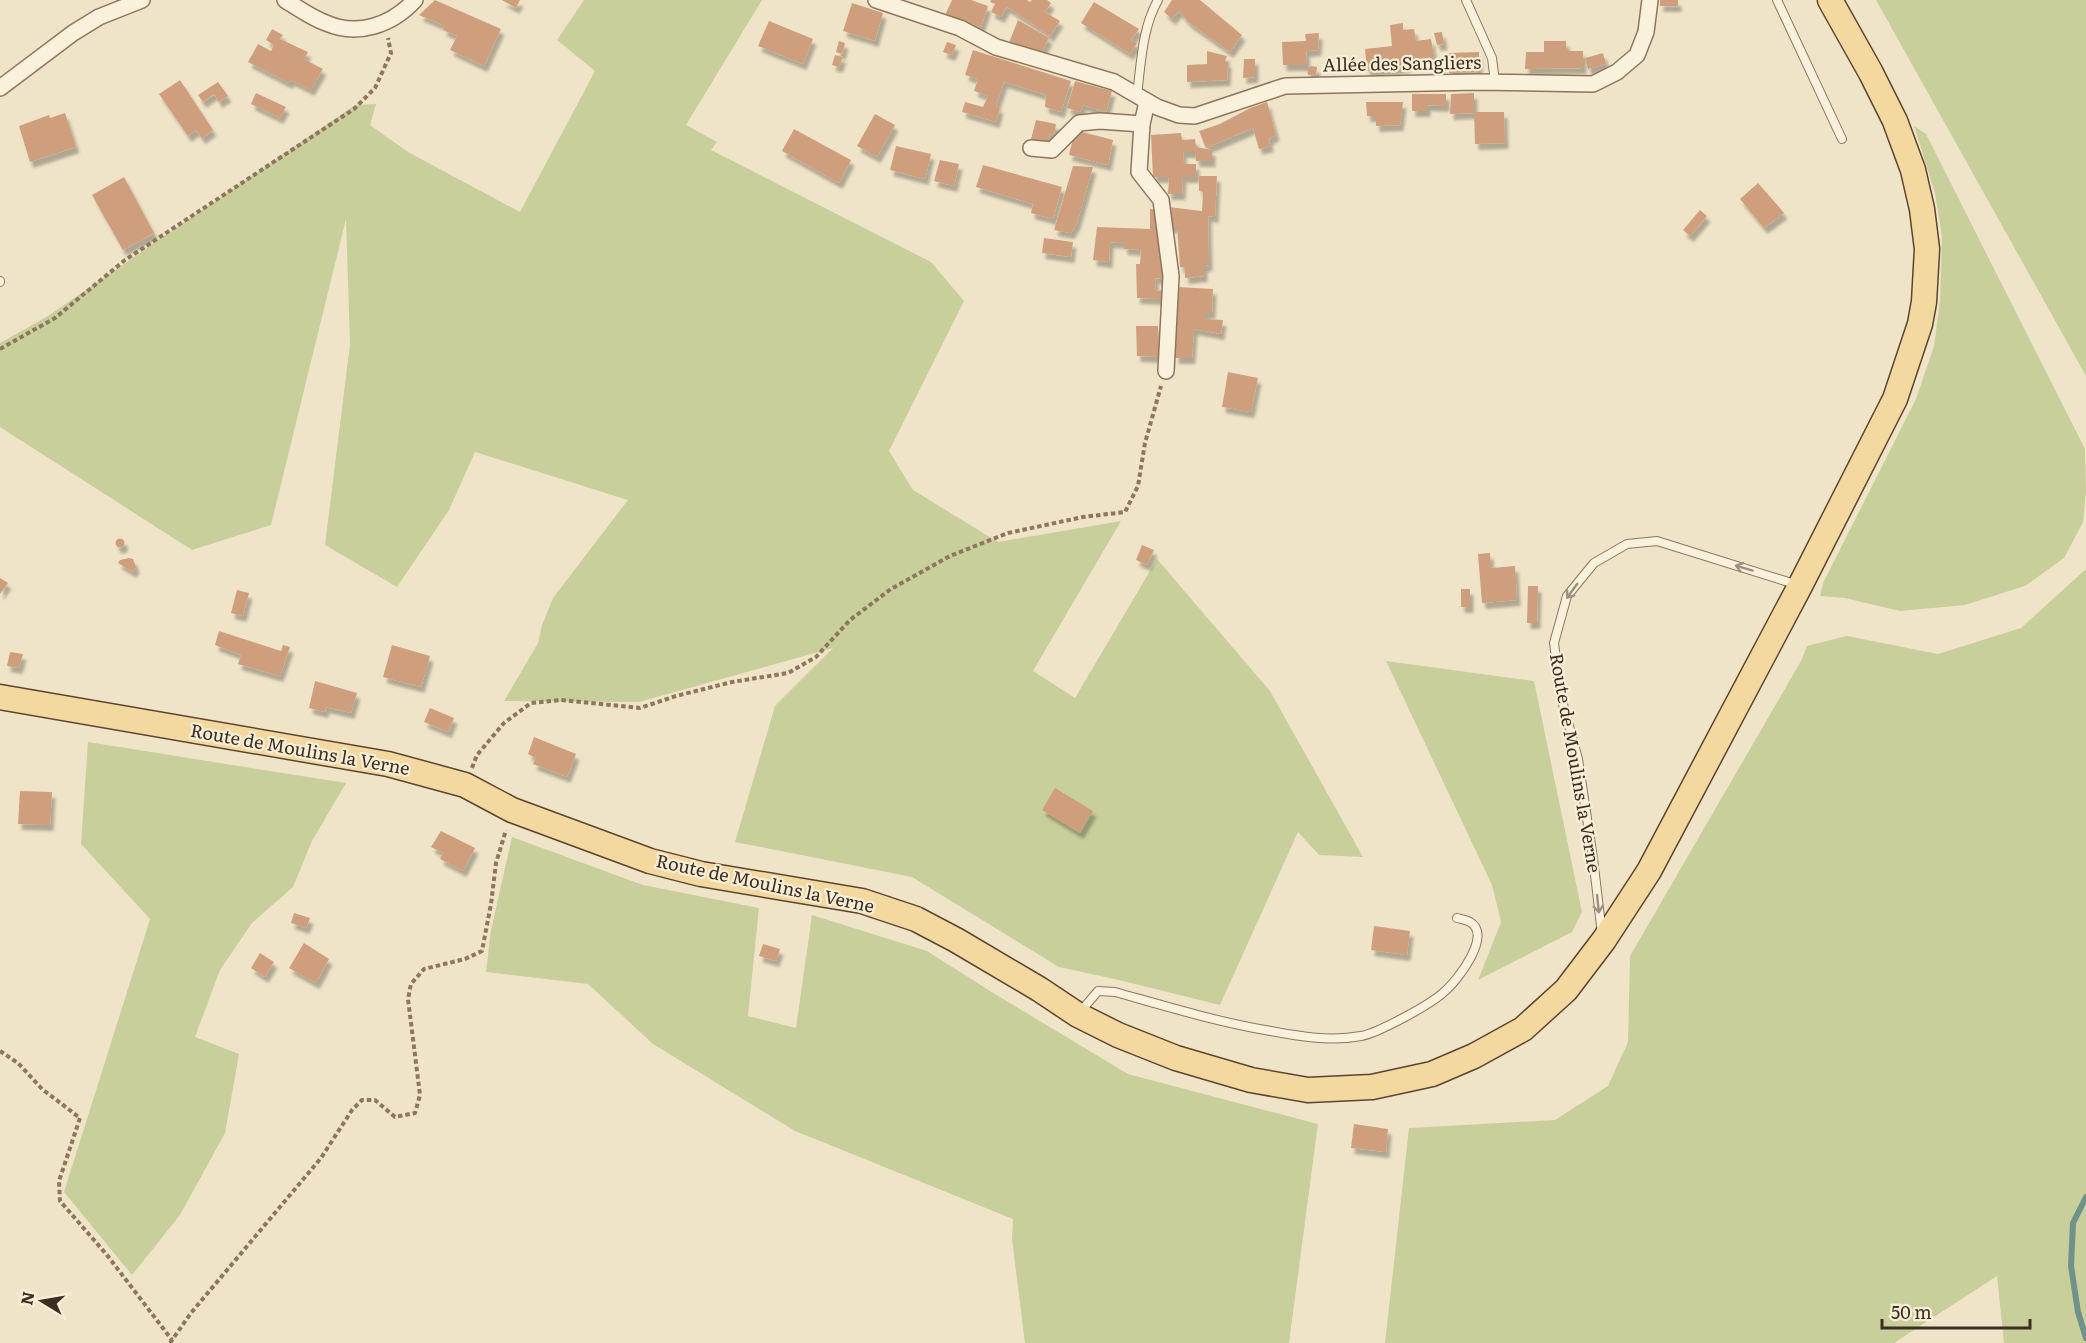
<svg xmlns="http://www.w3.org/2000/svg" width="2086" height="1343" font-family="Literata,serif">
<defs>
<filter id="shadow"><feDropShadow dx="3.5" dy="6" stdDeviation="1.5" flood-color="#0004"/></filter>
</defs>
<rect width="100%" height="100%" fill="#f0e4c8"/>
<g fill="#c9cf9b">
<polygon points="584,0 762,0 686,125 717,142 711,150 931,262 964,301 889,451 913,490 998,542 1121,521 1033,671 1075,698 1157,559 1270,691 1363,857 1319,855 1298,832 1220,1005 1119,980 1059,967 912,877 735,842 775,706 833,648 639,702 504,701 538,643 542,625 553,598 628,500 475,452 449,510 397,587 325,545 350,344 346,219 271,525 192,550 0,427 0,343 48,316 355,105 376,104 370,125 408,152 520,212 595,71 557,40"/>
<polygon points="1876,0 2086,0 2086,376"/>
<polygon points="1914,126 1926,134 2085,449 2086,492 2083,522 2064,558 2025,586 1965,605 1900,611 1845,598 1820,596 1823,583 1916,399 1934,346 1940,301 1942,237 1935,193"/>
<polygon points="2086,569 2086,1343 2004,1343 1997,1276 1894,1343 1385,1343 1409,1128 1555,1120 1608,1086 1628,1042 1630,956 1801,661 1807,646 1847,636 1938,654 2021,628"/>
<polygon points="1386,661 1534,681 1582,912 1572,932 1478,980 1501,922 1492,885"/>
<polygon points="88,742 346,783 312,841 293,887 252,923 220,970 195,1037 239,1054 225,1133 180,1215 132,1275 64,1192 150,919 81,844"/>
<polygon points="512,837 643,885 759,908 748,1016 796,1028 812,915 927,951 990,991 1128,1074 1318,1124 1289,1343 1025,1343 1012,1239 1013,1219 795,1131 653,1044 588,984 486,972 491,930"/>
</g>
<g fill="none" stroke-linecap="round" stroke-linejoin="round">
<polyline stroke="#6f938a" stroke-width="6" points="2086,1197 2073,1223 2071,1266 2078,1312 2086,1338"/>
</g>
<g fill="#cf9f7d" filter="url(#shadow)">
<polygon points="435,0 501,29 484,66 450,50 457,36 443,30 445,26 419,15"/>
<polygon points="502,0 520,0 516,8"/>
<polygon points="952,0 971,0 988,6 981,27 945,15"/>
<polygon points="991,0 1027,0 1030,2 1032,0 1047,0 1051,3 1045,12 1060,21 1050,36 1007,7 1001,17 991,12 995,4 990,2"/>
<polygon points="1172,0 1200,0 1242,35 1230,52 1188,22 1179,11 1172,19 1164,12"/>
<rect x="1660" y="0" width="18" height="6"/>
<polygon points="1094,2 1139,29 1131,40 1137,43 1130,54 1081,23"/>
<polygon points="852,3 883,13 875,41 843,31"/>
<polygon points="1018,20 1049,38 1042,52 1009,43"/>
<polygon points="769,21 813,39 803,64 758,46"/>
<polygon points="1403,23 1403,30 1414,29 1416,41 1431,39 1434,57 1407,61 1407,67 1367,71 1365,49 1392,46 1390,25"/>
<polygon points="272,29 283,35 280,39 308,52 304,59 323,69 311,90 291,80 289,83 248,62 258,44 271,51 274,45 266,40"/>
<polygon points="1442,32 1444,44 1437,45 1434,33"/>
<polygon points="1319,33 1318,50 1306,51 1307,65 1283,65 1282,42 1306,41 1305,34"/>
<polygon points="839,41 845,43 842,54 836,52"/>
<polygon points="1544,41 1566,41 1566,51 1583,51 1583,68 1525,69 1526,52 1544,52"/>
<polygon points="947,42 956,45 952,55 943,52"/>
<polygon points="973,50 1071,81 1061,112 1045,107 1046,95 1004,82 996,106 1000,108 996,122 962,112 965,102 983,107 988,96 974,91 978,79 965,75"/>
<polygon points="1207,51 1227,56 1225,61 1228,62 1227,80 1187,82 1187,65 1207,64"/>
<polygon points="1479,52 1479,72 1449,73 1449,53"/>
<polygon points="1603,53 1606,64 1588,69 1585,58"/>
<polygon points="835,55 843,57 839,67 832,65"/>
<polygon points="1244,59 1255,59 1255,77 1243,78"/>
<polygon points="1439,61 1442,71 1432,73 1431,62"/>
<polygon points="1311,66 1317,67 1316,75 1308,75 1307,69"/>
<polygon points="180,80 213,130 202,138 196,130 188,136 159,94"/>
<polygon points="1075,81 1112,91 1106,112 1083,105 1080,112 1067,108"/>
<polygon points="218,82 228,96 219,102 214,94 203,102 198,95"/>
<polygon points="256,93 286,107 280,118 251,104"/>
<polygon points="1474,93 1474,113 1450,114 1451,94"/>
<polygon points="1412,94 1446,94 1446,106 1427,105 1427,111 1412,111"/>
<polygon points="1267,102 1276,135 1269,139 1270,146 1259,149 1253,128 1206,148 1199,131 1220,124 1250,108"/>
<polygon points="1366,102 1403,102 1400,125 1376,126 1376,116 1367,116"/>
<polygon points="1474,112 1504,112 1505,143 1475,144"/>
<polygon points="65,113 76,147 30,162 19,126 49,115 50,118"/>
<polygon points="875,114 895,125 877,157 857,146"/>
<polygon points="1036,120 1056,124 1054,135 1050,134 1048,143 1031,139"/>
<polygon points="794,129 851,160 839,183 782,151"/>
<polygon points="1075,130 1113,140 1108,165 1069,155"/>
<polygon points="1181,133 1182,140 1195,139 1196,147 1212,150 1212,161 1196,161 1195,152 1183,152 1184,164 1196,164 1196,177 1183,177 1182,194 1168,194 1169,177 1153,177 1151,135"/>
<polygon points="896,146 931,154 925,179 890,170"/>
<polygon points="940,160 959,164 954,186 934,181"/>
<polygon points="983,165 1062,187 1053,219 1031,213 1033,204 976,187"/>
<polygon points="1073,166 1093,167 1077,223 1071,233 1054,230"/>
<polygon points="1199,176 1217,176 1215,217 1208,216 1209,265 1204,266 1204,276 1185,278 1185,267 1180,267 1177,227 1168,227 1168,207 1202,211 1203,192 1199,191"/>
<polygon points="124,177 154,233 123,250 92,195"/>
<polygon points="1758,183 1784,213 1764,228 1740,199"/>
<polygon points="1150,209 1158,210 1160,232 1159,258 1164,259 1164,279 1155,278 1156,291 1164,290 1164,299 1137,298 1136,264 1140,264 1141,250 1124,249 1124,243 1110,242 1109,262 1093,260 1097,227 1150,229"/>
<polygon points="1700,210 1707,216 1690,236 1683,230"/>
<polygon points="1044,238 1073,242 1071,257 1042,253"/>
<polygon points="1178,287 1213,289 1212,313 1205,313 1205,319 1223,320 1221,334 1194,329 1192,358 1175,358"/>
<polygon points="1136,326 1158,326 1159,357 1137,356"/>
<polygon points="1228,372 1258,378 1251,412 1222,407"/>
<circle cx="120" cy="543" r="4.5"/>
<polygon points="1142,545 1154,550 1147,565 1136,560"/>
<polygon points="1490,553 1491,568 1515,566 1517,600 1482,603 1478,554"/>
<polygon points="129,558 133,559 136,567 133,572 118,563 120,560"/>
<polygon points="0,578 8,583 0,594"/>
<polygon points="1528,586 1538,586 1537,623 1527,623"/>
<rect x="1461" y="589" width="9" height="18"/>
<polygon points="237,590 249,593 243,616 231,613"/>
<polygon points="219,631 281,651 283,645 290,647 280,676 238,664 241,655 215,645"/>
<polygon points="392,645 430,656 421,687 383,677"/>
<polygon points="10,652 23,654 19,668 7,666"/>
<polygon points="315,681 357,693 351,713 326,707 325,712 309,708"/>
<polygon points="430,708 454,718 448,732 424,722"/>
<polygon points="534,737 576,754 567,777 533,764 536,758 528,754"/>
<polygon points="1055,788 1093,811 1080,833 1042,810"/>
<polygon points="20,791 52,792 50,825 18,824"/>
<polygon points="441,831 475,848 463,871 440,859 443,853 431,847"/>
<polygon points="294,913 310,918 306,928 291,923"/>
<polygon points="1374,926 1410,931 1407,955 1371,950"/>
<polygon points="304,943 329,959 316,983 289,968"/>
<polygon points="763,944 780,949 776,961 759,956"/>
<polygon points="260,953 274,962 265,977 251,968"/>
<polygon points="1354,1124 1388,1129 1386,1152 1351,1148"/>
</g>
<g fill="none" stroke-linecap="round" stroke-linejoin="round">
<g stroke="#8d765c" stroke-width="10">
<g id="lane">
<polyline points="1466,0 1492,58 1495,82"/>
<polyline points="1777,0 1842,139"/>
<path d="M1137 95C1141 64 1142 28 1158 0"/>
<polyline points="0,281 0,282"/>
<polyline points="1602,934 1593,858 1578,759 1561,697 1554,643 1567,596 1594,563 1627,544 1657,541 1798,585"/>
<path d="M1081 1011 1098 991 1115 992C1165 1006 1214 1021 1265 1030 1297 1036 1329 1042 1361 1036 1378 1033 1432 1004 1445 991 1457 981 1493 935 1470 922 1467 920 1461 919 1457 918"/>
</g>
</g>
<g stroke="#8d765c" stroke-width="18">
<g id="street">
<path d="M285 0C298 8 312 18 326 23 358 37 392 25 415 0"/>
<polyline points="876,0 960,28 996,47 1114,82 1157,107 1179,115 1195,116 1285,86 1477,82 1593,84 1617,72 1637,55 1646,32 1650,0"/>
<polyline points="0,88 73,33 99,17 142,0"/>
<polyline points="1147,102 1142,124 1139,172 1161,200 1171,276 1166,371"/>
<polyline points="1031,148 1052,150 1079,123 1100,121 1142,124"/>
</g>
</g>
<g stroke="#5b4430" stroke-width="27">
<polyline id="primary" points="0,697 388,764 465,785 512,810 650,861 701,874 862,901 916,919 956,940 1039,989 1078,1015 1118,1035 1176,1058 1251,1080 1308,1090 1372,1087 1432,1074 1474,1056 1523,1029 1566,990 1604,940 1649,871 1800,586 1895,399 1920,324 1924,302 1927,249 1922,209 1913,170 1895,121 1871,73 1830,0"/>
</g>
<g stroke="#8d765c" stroke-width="4" stroke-dasharray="4.5 3" stroke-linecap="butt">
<polyline points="0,349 55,318 125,260 354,109 375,88 391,53 388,38"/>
<polyline points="472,768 477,755 504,723 531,703 561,700 640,708 676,696 732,682 788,673 816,657 850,620 891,589 950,556 1008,533 1083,517 1125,512 1138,486 1145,443 1161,386"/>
<polyline points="0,1051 18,1063 42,1089 80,1118 59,1181 60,1201 107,1255 172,1340"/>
<polyline points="170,1343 191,1313 321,1158 352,1110 362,1100 375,1100 395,1117 415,1113 420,1095 408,999 411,984 424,969 465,959 482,951 491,904 496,863 506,830"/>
</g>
<use href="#lane" stroke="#faf1dc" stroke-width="8"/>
<use href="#street" stroke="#faf1dc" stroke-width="15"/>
<use href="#primary" stroke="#f3d9a0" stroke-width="24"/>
</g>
<defs><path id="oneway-shaft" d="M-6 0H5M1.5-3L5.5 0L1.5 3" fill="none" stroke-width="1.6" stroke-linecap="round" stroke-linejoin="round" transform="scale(1.5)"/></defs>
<g stroke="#9c907e">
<use href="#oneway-shaft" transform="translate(1744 568) rotate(-163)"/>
<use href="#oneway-shaft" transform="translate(1572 591) rotate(126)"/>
<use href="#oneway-shaft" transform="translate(1598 904) rotate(84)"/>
</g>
<g text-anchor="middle" stroke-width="4.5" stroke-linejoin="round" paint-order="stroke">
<g font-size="18" fill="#3d2e20" stroke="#f7eed8">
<text transform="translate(1402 64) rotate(-1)" y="6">Allée des Sangliers</text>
<text transform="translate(300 750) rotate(10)" y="6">Route de Moulins la Verne</text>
<text transform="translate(1575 763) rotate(80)" y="6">Route de Moulins la Verne</text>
<text transform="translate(765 884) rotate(12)" y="6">Route de Moulins la Verne</text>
</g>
</g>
<g transform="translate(42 1301) rotate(281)" stroke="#f7eed8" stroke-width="4.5" paint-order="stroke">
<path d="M0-4.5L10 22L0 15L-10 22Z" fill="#3d2e20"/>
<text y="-9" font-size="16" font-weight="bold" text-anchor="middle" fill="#3d2e20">N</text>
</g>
<path d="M1882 1319v9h148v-9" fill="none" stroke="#3d2e20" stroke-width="3"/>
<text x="1891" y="1319" font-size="18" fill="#3d2e20" stroke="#f7eed8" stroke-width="4.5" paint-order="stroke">50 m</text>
</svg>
